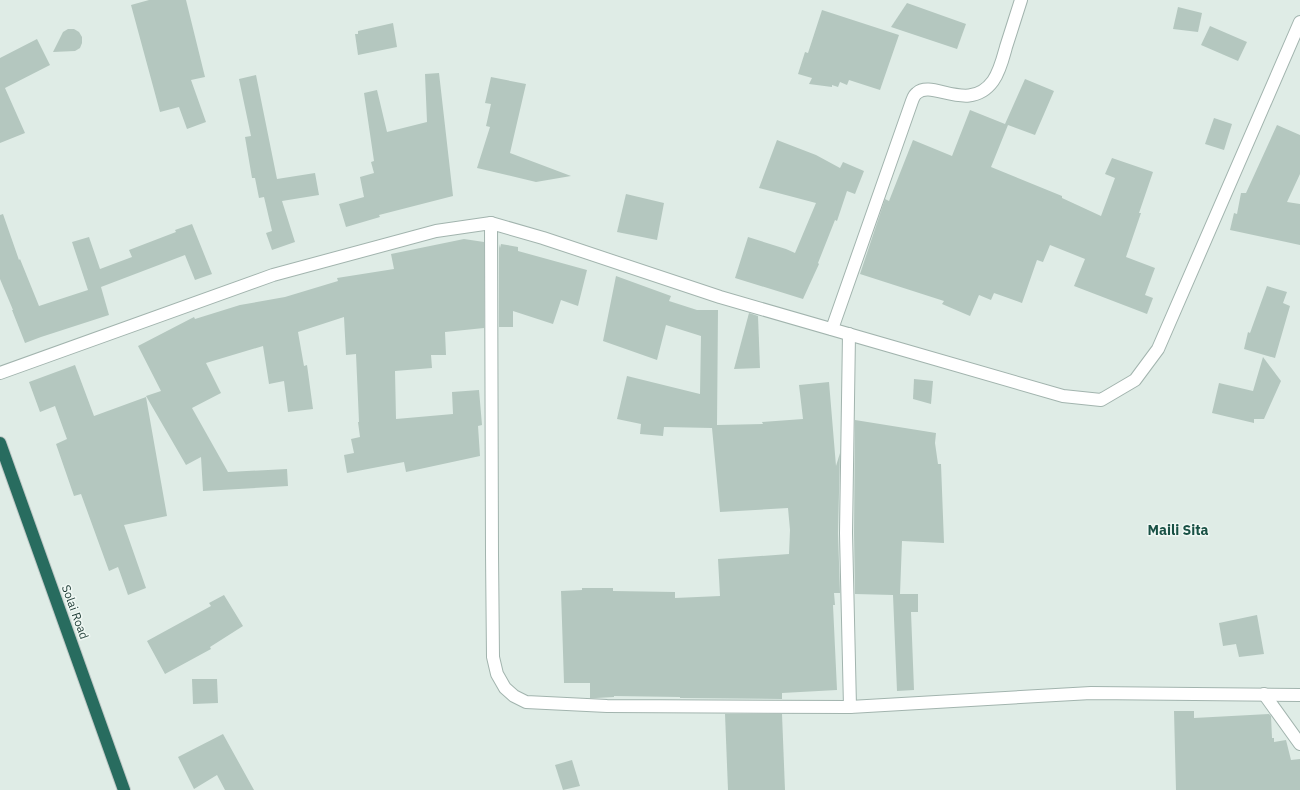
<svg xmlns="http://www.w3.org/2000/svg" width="1300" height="790" font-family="'IBM Plex Sans',sans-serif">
<rect width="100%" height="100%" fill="#dfece6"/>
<g fill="#b4c7bf">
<polygon points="149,0 186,0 205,77 191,80 206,122 187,129 179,107 160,112 131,5"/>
<polygon points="907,3 966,24 957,49 891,27"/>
<polygon points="1178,7 1202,13 1198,32 1173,29"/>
<polygon points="822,10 899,35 880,90 849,80 847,85 840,82 838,87 832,85 832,87 809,84 812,78 798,74 805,52 808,53"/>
<polygon points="393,23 397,47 358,55 355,34 358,34 358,31"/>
<polygon points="1210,26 1247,42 1238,61 1201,45"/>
<polygon points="68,29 74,29 79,32 82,37 82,43 80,48 75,51 53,52 63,32"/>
<polygon points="37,39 50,65 5,88 25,133 0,143 0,58"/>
<polygon points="439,73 453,196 379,215 380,217 346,227 339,204 364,197 360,177 374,173 371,162 374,161 364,93 377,90 387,132 427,122 425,74"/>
<polygon points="256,75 277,179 315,173 319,195 282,201 295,242 272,250 266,233 272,231 264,197 259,198 255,178 252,178 245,137 251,136 239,79"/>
<polygon points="491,77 526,84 510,153 571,176 536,182 477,168 490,127 486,126 491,104 485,103"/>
<polygon points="1025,79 1054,91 1035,135 1008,125 991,167 1062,196 1062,198 1101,216 1115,178 1105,174 1112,158 1153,172 1139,213 1141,213 1126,257 1155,268 1145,295 1153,298 1147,314 1074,286 1085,259 1050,245 1043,262 1037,260 1022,303 994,293 991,300 979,295 970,316 942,304 944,301 860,274 885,199 889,201 913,140 952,156 970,110 1005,124"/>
<polygon points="1214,118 1232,124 1224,150 1205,144"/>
<polygon points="1277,125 1300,135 1300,174 1287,202 1300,204 1300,245 1230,230 1234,213 1237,214 1241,193 1246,193"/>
<polygon points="777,140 816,155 840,168 843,162 864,171 855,194 847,191 837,221 835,220 818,263 819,264 803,299 735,278 748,237 786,249 795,253 816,203 759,188"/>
<polygon points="626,194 664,203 657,240 617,232"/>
<polygon points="3,214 19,260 20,259 39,306 88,290 72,242 89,237 100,269 132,257 129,250 176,232 175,230 192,224 212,274 195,280 185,255 101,287 109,315 41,337 25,343 12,310 13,310 0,279 0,215"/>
<polygon points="464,239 484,242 484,328 445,332 446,355 431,355 432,368 395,371 396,419 453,414 452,392 479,390 482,425 478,426 480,456 406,472 404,462 347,473 344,455 354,453 351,439 360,437 358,422 359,422 356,354 346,355 344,317 298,332 304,366 307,365 313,409 288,412 284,381 269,384 263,346 206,363 221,393 192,408 228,472 287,469 288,486 203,491 201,457 186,465 146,396 161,391 138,346 194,317 195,319 240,305 285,297 338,281 337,278 394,269 391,254"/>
<polygon points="499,244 500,248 501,244 518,247 518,251 587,270 578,306 561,300 553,324 513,311 513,327 499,327"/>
<polygon points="616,276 671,296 669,301 697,310 718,310 717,425 763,424 762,422 803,419 799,385 829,382 836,466 840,453 838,533 840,593 834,593 835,605 833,605 837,690 782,693 782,699 680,698 680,697 614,696 614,697 596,698 590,698 590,683 564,683 561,591 582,590 582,588 613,588 613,591 675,592 675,598 720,596 718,559 789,554 790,530 788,508 720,512 712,428 664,427 663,436 640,434 641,424 617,419 627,376 700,394 701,336 666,325 657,360 603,341"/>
<polygon points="1267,286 1287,292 1283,303 1290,306 1275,358 1244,349 1248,332 1250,333"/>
<polygon points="749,313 758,316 760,368 734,369"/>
<polygon points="1263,357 1281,381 1264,419 1254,419 1254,423 1212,413 1219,383 1253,391"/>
<polygon points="75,365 94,416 146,397 167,516 124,525 146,588 128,595 118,567 109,571 81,494 74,496 56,444 67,439 55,406 40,412 29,382"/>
<polygon points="914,379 933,381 931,404 913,399"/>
<polygon points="855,420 936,433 935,443 938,464 941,464 944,543 902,541 900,594 918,594 918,612 911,612 914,690 897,691 893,595 855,594 854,533"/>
<polygon points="224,595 243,626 210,647 211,649 165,674 147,641 211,606 209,603"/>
<polygon points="1257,615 1264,654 1239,657 1236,644 1223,646 1219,623"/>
<polygon points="192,679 217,679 218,703 193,704"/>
<polygon points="1174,711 1194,711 1194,718 1269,714 1271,716 1272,738 1274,738 1274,742 1286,740 1291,760 1300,759 1300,790 1176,790"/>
<polygon points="725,714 782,714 785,790 728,790"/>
<polygon points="223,734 254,790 225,790 217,775 194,789 178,757"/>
<polygon points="572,760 580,786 563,790 555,765"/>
</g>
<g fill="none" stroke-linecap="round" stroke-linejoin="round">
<g stroke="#a2b4ae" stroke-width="14">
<g id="street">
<polyline points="491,223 492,554 493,657 497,674 505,688 514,696 526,702 607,706 850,707 1091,693 1300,695"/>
<path d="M832 329 912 101C913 98 915 94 917 93 932 79 969 114 993 81 1000 71 1003 58 1006 47 1011 31 1016 16 1021 0"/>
<polyline points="849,334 846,533 850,707"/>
<polyline points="0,373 273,275 436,231 491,223 543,238 720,297 1063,396 1101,400 1135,380 1158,349 1300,22"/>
<polyline points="1264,694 1300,744"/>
</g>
</g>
<g stroke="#c0c9c7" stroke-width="14">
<polyline id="highway" points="0,443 124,790"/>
</g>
<use href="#street" stroke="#fff" stroke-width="12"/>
<use href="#highway" stroke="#286c5f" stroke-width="12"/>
</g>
<g text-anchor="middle" stroke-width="3" stroke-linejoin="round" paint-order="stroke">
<g font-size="12" fill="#1f3d36" stroke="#f0f8f4">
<text transform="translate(75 612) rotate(70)" y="4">Solai Road</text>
</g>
<g font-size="14" font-weight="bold" fill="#195145" stroke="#f0f8f4">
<text x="1178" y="535">Maili Sita</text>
</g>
</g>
</svg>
